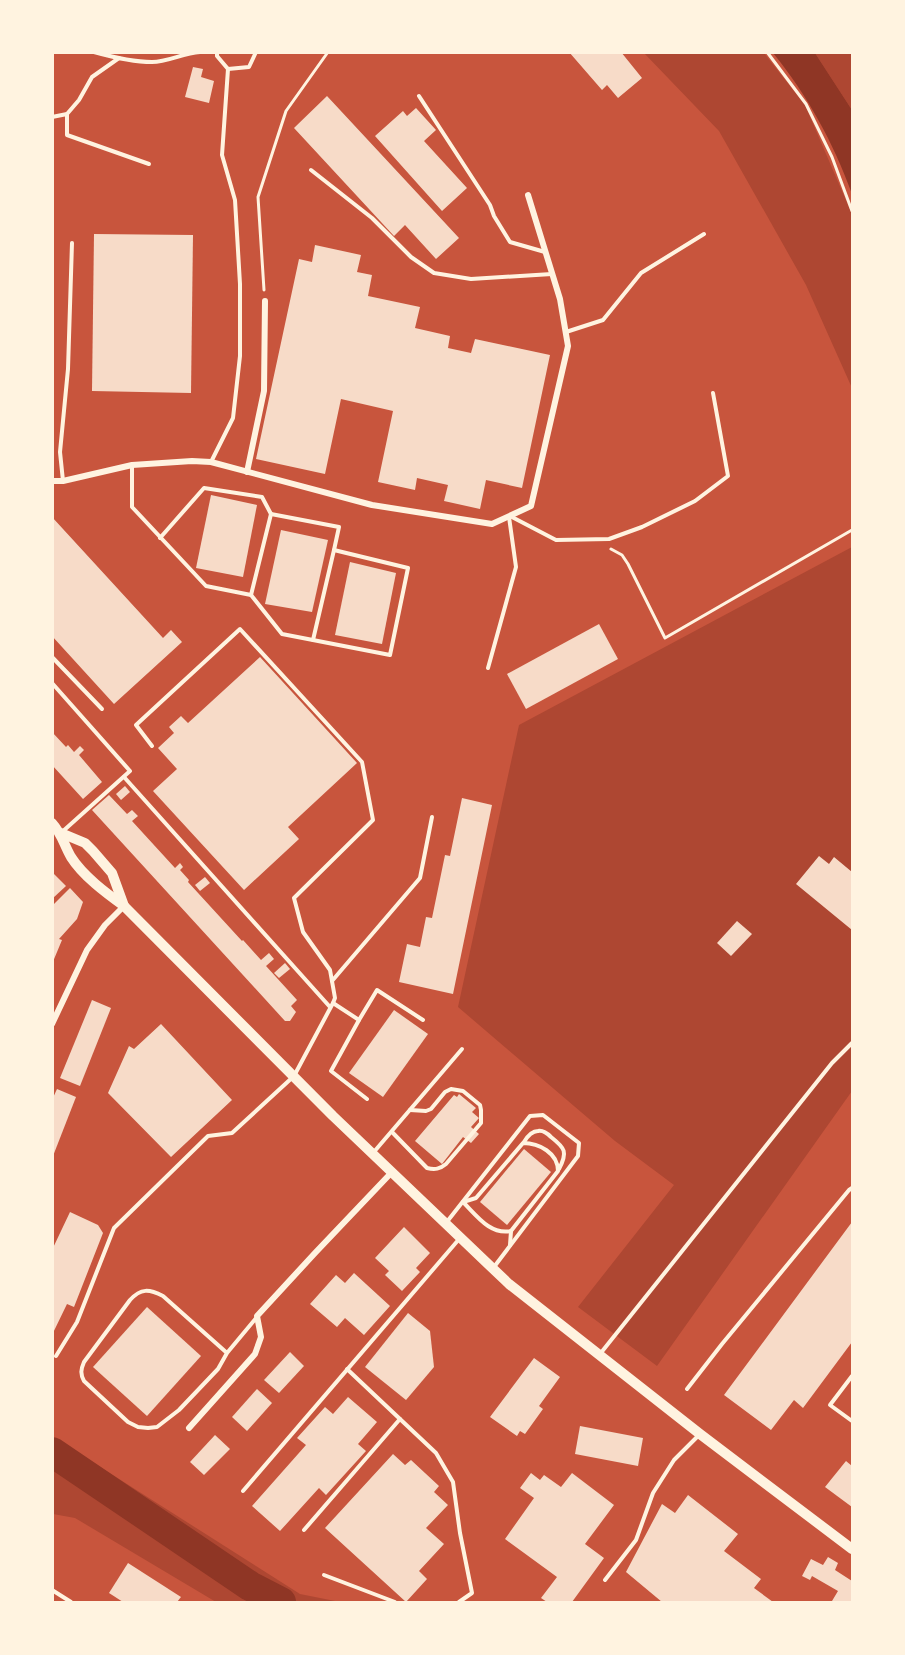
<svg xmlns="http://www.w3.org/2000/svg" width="905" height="1655" font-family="'Open Sans',sans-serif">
<rect width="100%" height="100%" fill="#c8553d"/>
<g fill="#ae4732">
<polygon points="644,53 764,53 805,105 851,212 852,218 852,388 806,285 719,131"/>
<polygon points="815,53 852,53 852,110"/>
<polygon points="852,547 852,1091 657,1366 578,1307 674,1185 615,1141 458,1007 519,725"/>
<polygon points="53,1437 300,1594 340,1602 216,1602 75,1518 53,1514"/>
</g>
<path fill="#8f3625" d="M773 53H815L852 110V194C833 142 808 96 773 53Z"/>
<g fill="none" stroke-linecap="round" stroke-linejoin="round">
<polyline stroke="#8f3625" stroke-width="30" points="52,1452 250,1586 281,1602"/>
</g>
<g fill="#f7dbc8">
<polygon points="569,52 621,52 642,78 618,98 607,85 602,90"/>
<polygon points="193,67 203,69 201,77 214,81 209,103 185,97"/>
<polygon points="327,96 459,238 436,259 405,225 394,236 294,128"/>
<polygon points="416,108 436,130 424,141 467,188 442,211 375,136 403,111 407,116"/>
<polygon points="94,234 193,235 191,393 92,391"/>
<polygon points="315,245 361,255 357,272 372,275 368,296 420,307 415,328 450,336 448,348 471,353 475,339 550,355 522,488 486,480 480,509 444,501 448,485 417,478 415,490 378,482 393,411 341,399 325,474 256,459 299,259 312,262"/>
<polygon points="211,495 257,505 243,577 196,568"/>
<polygon points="52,517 163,638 171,630 182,642 114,704 52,636"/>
<polygon points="281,530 328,540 312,612 265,604"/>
<polygon points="350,562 396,573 382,644 335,635"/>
<polygon points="599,624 618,659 526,709 507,674"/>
<polygon points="260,657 357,763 288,827 299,839 244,890 153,791 177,769 158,748 174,733 169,727 181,716 188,723"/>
<polygon points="52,732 66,747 68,745 74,752 80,746 84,750 79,755 102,782 83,799 52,765"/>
<polygon points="125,786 130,792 121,800 116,794"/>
<polygon points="109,795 127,814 132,810 138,816 132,821 175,868 180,863 183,867 180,870 189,880 188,882 242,941 243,940 261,960 269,953 274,959 266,966 297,1000 291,1006 296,1012 290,1021 285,1021 92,810"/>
<polygon points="462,798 492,805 453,994 399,982 407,944 420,947 426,917 432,918 445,855 450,856"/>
<polygon points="819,856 829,864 834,857 852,872 852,930 796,884"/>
<polygon points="52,872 66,886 52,899"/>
<polygon points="205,877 210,883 200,891 195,885"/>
<polygon points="70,888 83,902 77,919 59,939 62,940 52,964 52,906"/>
<polygon points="737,921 752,934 731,956 717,943"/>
<polygon points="285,963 290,969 279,978 274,973"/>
<polygon points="92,1000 111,1008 80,1086 60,1078"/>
<polygon points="394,1010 428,1034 383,1097 349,1073"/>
<polygon points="161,1024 232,1100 171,1157 108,1093 129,1046 134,1049"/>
<polygon points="57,1089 76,1097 53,1156 52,1100"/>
<polygon points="459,1094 476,1108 472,1112 479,1118 471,1127 479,1134 471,1143 463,1137 442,1164 415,1141 454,1095 457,1097"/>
<polygon points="524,1149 551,1172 507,1225 480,1202"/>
<polygon points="70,1212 98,1225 103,1233 74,1307 67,1304 52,1335 52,1250"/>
<polygon points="852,1222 852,1342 803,1408 794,1400 771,1430 724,1395"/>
<polygon points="404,1227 430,1253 416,1268 420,1272 402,1291 385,1275 389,1271 375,1258"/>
<polygon points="354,1273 390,1306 364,1335 345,1318 337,1327 310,1304 336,1275 345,1283"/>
<polygon points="147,1307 201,1356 147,1416 93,1367"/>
<polygon points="408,1313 430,1331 434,1367 406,1400 365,1367"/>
<polygon points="290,1352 304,1366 279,1393 264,1380"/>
<polygon points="534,1358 560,1377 539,1406 543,1409 525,1434 520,1431 517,1436 490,1417"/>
<polygon points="257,1389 272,1403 247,1431 232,1417"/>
<polygon points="348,1397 377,1422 358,1444 366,1451 326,1495 319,1488 280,1531 252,1506 306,1445 297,1438 325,1407 333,1414"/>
<polygon points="580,1426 643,1438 638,1466 575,1454"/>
<polygon points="215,1435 230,1449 204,1475 190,1462"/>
<polygon points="393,1454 405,1465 411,1460 439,1486 434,1492 448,1505 426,1528 444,1544 419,1571 427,1579 406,1602 325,1528"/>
<polygon points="846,1461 852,1466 852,1507 825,1487"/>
<polygon points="531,1473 540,1480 544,1475 561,1487 572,1473 614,1505 585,1544 604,1558 572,1602 547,1602 541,1598 557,1577 505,1539 534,1498 520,1488"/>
<polygon points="688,1495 738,1534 724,1551 761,1579 754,1588 773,1602 662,1602 626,1572 662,1504 675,1513"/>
<polygon points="828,1557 838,1563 835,1570 852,1581 852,1602 835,1602 832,1601 838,1591 812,1576 810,1580 802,1576 811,1559 823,1565"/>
<polygon points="128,1563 181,1597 177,1602 123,1602 109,1593"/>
</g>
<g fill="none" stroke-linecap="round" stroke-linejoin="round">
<g stroke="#fff3e0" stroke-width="3">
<polyline points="767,52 806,104 832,157 852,211"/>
<polyline points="264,290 258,197 286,111 328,52"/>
<polyline points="611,549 622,555 628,564 665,638 852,530"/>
</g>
<g stroke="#fff3e0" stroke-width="4">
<path d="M94 52C112 57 133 62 152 62 168 62 183 53 200 52"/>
<polyline points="217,52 217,56 228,69 249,67 256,52"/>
<polyline points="419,96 490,205 494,216 510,242 545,252"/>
<polyline points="67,114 67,135 149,164"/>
<polyline points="52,117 67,114 79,100 92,77 119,58"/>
<polyline points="311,170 372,218 411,257 434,273 471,279 552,274"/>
<polyline points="566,332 603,320 641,273 704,234"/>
<polyline points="211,462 233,418 240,356 240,284 235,200 222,155 228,69"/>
<polyline points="132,466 132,507 206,586 251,595 282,634 390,655 408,568 334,550 339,527 271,514 262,497 204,488 160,538"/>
<polyline points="63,481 60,452 68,369 72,243"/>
<polyline points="510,516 556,540 609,539 642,527 695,501 728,476 713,393"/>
<polyline points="251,595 271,514"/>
<polyline points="313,640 334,550"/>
<polyline points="52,657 102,709"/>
<polyline points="488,668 516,567 509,517"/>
<polyline points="52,683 130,771 62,832"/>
<polyline points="124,777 330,1007"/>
<polyline points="332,981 420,878 432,817"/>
<polyline points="333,1003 359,1020 331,1071 367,1099"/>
<polyline points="359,1020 377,990 423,1020"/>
<path d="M392 1132 427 1168C435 1170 440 1169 446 1164L481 1123V1110L480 1105 463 1091 451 1089 445 1092 431 1109 426 1111 410 1110"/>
<path d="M524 1142C527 1137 531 1131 538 1131 543 1130 548 1134 551 1137 565 1148 568 1152 559 1169"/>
<path d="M523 1143C539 1143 558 1153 558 1171L511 1231C490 1235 477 1216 463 1202L476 1198Z"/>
<polyline points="373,1153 462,1049"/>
<polyline points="446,1223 530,1116 543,1115 579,1143 578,1156 494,1267"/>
<polyline points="510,1245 511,1231"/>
<path d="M227 1353 163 1296C149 1289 141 1288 130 1300L84 1362C81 1369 80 1374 84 1381L128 1422 138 1427 148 1428 157 1427 179 1410 218 1369 227 1353 257 1317"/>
<polyline points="600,1354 832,1063 852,1043"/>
<polyline points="56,1356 77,1322 114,1228 208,1136 232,1133 294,1076 333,1003 335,998 330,970 303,932 294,898 373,820 362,762 240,629 136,725 152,746"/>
<polyline points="347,1369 436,1453 453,1482 460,1533 472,1593 459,1602"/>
<polyline points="852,1376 830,1405 852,1421"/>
<polyline points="687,1389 722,1344 849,1190 852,1188"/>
<polyline points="243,1491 460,1238"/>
<polyline points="304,1530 400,1419"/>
<polyline points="324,1575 395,1602"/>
<polyline points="605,1580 636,1540 653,1493 674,1460 698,1436"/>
<polyline points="52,1590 71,1602"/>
</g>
<g stroke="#fff3e0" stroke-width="6">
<polyline points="247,472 264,391 265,301"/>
<polyline points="52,481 63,481 132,465 192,461 211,462 372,505 492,524 531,506 568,346 560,299 528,195"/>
<polyline points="52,1024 87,950 105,925 124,906"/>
<polyline points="189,1428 255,1354 261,1337 257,1316 315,1253 392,1172"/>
</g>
<g stroke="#fff3e0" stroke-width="10">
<path d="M52 823C62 834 64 845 71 857 83 876 106 893 124 906L333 1116 509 1284 700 1434 852 1549"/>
<polyline points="61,833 85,843 93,851 112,873 124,906"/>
</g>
</g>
<rect width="905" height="1655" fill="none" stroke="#fff3e0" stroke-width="108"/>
</svg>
